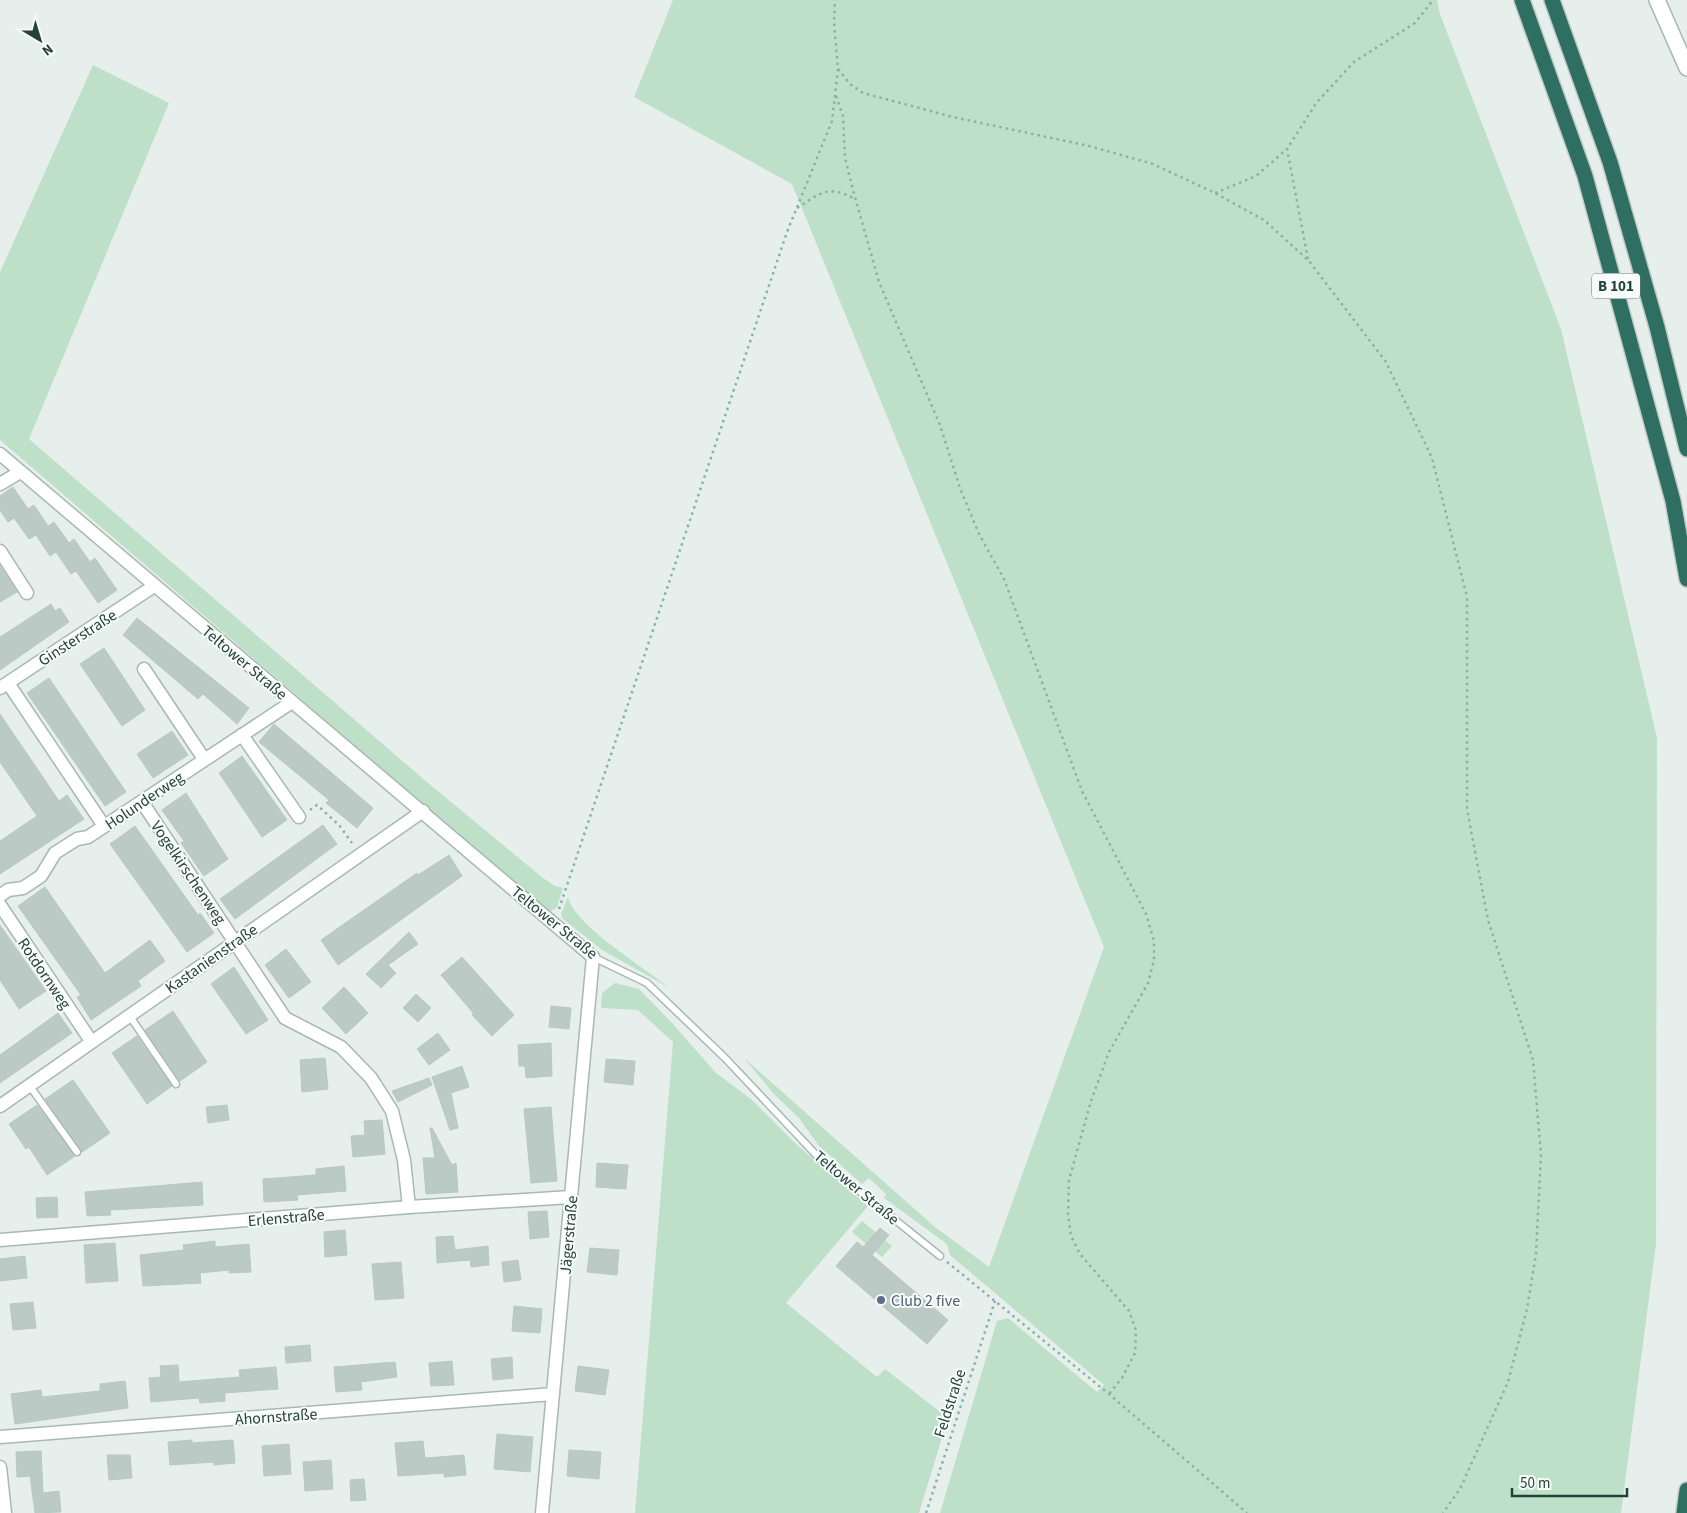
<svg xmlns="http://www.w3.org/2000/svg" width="1687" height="1513" font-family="'Source Sans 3',sans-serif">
<rect width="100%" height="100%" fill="#e6efeb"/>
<g fill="#bfe0c8">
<polygon points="673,0 1437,0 1440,14 1561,329 1657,738 1656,1244 1621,1513 940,1513 997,1321 1008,1318 1097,1392 1104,1385 950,1255 947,1244 884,1198 886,1194 869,1178 862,1184 819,1146 799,1118 773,1093 744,1058 935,1227 989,1267 1104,947 792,184 634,97"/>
<polygon points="93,65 169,103 29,439 428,783 543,878 555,886 563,888 557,907 551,911 547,911 0,440 0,272"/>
<path d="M568 897C574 925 644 967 668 987L602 950 563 919 561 914Z"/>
<polygon points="615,983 639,989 673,1024 716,1073 751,1099 796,1144 868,1206 786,1303 877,1377 885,1369 948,1418 919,1513 635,1513 673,1042 638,1010 601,1008 602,993"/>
<polygon points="862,1221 892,1246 882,1257 852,1232"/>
</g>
<g fill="#bbcac4" stroke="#b8c9c2">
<polygon points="13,487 28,509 34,505 48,526 54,522 69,543 74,539 90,562 95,558 117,590 98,603 76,571 71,574 56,552 50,556 36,535 29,539 14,518 8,522 0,510 0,496"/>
<polygon points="0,566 17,592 0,602"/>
<polygon points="51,604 55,611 60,608 69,622 0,670 0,637"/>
<polygon points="137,618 249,708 237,724 203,694 198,699 123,635"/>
<polygon points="104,648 145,710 122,726 80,664"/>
<polygon points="49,678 126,792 105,806 27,693"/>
<polygon points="0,714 59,801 67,795 84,819 0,874 0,841 37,816 0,762"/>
<polygon points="274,724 373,808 357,828 326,803 329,800 259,742"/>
<polygon points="172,731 188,755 153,778 137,754"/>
<polygon points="242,756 287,820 262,837 219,773"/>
<polygon points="186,793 228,859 204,876 181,843 184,841 162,810"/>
<polygon points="323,825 337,844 235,919 220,899"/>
<polygon points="135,826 198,915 200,913 214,933 187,952 110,844"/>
<polygon points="449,855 462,876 338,965 321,940 417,873 418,875"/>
<polygon points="45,887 105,973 150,940 165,961 138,981 141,986 91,1020 77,997 81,995 18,906"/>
<polygon points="0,925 46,991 19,1009 0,980"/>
<polygon points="409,932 418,944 388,965 396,973 381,988 366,974"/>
<polygon points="286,949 311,982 289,998 265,965"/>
<polygon points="462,957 514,1015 492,1036 472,1015 474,1014 441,975"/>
<polygon points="234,967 268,1020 246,1034 211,984"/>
<polygon points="344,987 368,1013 346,1034 322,1008"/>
<polygon points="416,994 431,1008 418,1022 403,1008"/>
<polygon points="551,1006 571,1008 569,1029 549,1027"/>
<polygon points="173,1011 207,1062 180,1081 145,1030"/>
<polygon points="58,1013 72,1033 0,1083 0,1055"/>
<polygon points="438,1033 450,1050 429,1065 417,1049"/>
<polygon points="137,1036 172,1086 147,1104 112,1053"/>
<polygon points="551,1043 552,1076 526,1078 525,1066 519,1066 518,1045"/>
<polygon points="325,1058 328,1089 302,1092 300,1060"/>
<polygon points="606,1059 635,1061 633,1085 604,1082"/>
<polygon points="462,1066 469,1087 451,1093 458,1128 450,1130 432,1077"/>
<polygon points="429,1078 432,1085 398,1102 392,1091"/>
<polygon points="73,1080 110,1133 82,1152 45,1099"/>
<polygon points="37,1105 75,1156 47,1175 29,1147 26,1149 9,1124"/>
<polygon points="227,1105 229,1120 208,1123 206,1107"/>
<polygon points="551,1107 557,1181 531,1183 524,1109"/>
<polygon points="382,1120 385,1154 353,1157 351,1136 365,1135 364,1121"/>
<polygon points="430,1128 432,1128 452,1165 456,1163 458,1192 426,1194 423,1158 435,1158"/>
<polygon points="597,1163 628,1165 626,1189 596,1187"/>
<polygon points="344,1166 346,1191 297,1195 298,1200 264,1202 263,1179 316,1175 316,1169"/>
<polygon points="202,1182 203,1205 110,1210 111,1215 87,1216 85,1192"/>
<polygon points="57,1197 58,1217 37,1218 36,1198"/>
<polygon points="547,1211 549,1237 530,1239 528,1212"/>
<polygon points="880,1228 889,1235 872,1255 948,1320 927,1344 836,1266 857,1242 863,1247"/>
<polygon points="345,1230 347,1255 325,1257 324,1232"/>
<polygon points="453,1236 455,1250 488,1246 489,1265 471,1267 470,1260 437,1263 436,1237"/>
<polygon points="215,1241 215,1247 249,1244 251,1272 229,1273 229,1270 200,1273 201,1283 143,1286 140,1255 184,1250 183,1245"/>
<polygon points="115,1243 118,1281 86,1283 84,1245"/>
<polygon points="590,1248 619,1250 617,1275 587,1272"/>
<polygon points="25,1256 27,1278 0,1281 0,1259"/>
<polygon points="518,1260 521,1280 504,1282 502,1262"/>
<polygon points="401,1262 404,1298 375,1300 372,1264"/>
<polygon points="33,1302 36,1328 13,1330 10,1304"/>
<polygon points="514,1306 542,1309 540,1333 512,1331"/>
<polygon points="310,1345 311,1361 286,1363 285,1347"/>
<polygon points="512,1357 513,1378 493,1380 491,1359"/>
<polygon points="452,1361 454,1385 431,1386 429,1363"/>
<polygon points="395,1362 397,1377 361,1382 362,1390 336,1392 334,1367"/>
<polygon points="178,1365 179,1382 240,1377 239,1370 276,1367 278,1389 225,1393 225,1401 200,1403 199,1398 151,1402 149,1378 161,1377 160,1366"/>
<polygon points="578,1366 609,1370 605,1395 575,1391"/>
<polygon points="125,1381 128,1408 15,1424 11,1394 41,1390 42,1397 100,1391 100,1384"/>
<polygon points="497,1434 533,1437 530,1472 494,1469"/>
<polygon points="192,1440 192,1443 233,1440 235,1463 214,1465 214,1462 170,1465 168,1442"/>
<polygon points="423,1441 425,1458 464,1455 466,1475 444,1477 444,1473 398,1476 395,1443"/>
<polygon points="289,1444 291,1474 264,1476 262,1446"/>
<polygon points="569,1450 601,1452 599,1479 567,1476"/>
<polygon points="41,1451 43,1493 59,1491 61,1512 35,1513 30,1476 17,1477 16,1452"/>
<polygon points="107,1455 130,1455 132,1478 109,1480"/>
<polygon points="331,1460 333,1489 305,1491 303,1462"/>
<polygon points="364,1479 366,1500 351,1501 350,1480"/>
</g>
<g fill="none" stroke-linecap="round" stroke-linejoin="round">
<g stroke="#a8b8b2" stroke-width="9">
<g id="lane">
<polyline points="593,957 647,983 725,1058 822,1161 940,1256"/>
<polyline points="129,1015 176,1084"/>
<polyline points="29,1085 77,1152"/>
</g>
</g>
<g stroke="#a8b8b2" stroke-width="15">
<g id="street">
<polyline points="0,454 593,957 542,1513"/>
<polyline points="0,484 20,472"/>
<polyline points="0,551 27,593"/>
<polyline points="144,669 204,759"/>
<polyline points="8,683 104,826"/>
<polyline points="0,688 154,586"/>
<polyline points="242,735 299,817"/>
<polyline points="142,802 285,1018 341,1047 371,1078 392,1111 404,1160 409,1207"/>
<polyline points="0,896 8,890 23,888 41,876 55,853 77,839 88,837 292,702"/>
<polyline points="0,905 91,1041"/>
<polyline points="0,1106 423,811"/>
<polyline points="0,1240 409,1207 571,1197"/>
<polyline points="0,1437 553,1394"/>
<polyline points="0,1467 5,1513"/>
</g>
</g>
<g stroke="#a4bbb3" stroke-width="18">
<polyline id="secondary" points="1657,0 1687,68"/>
</g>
<g stroke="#c2cac8" stroke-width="18">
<g id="highway">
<polyline points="1522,0 1585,176 1673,501 1687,579"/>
<polyline points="1552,0 1610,162 1657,327 1687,449"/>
<polyline points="1684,1513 1687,1490"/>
</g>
</g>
<g stroke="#86b3a5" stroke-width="2.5" stroke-dasharray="2.5 4" stroke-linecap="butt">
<polyline points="838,69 850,84 863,93 953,117 1089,146 1153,164 1215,193 1264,220 1309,261 1386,362 1432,458 1467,597 1467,809 1488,920 1533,1060 1541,1155 1536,1254 1527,1309 1508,1382 1460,1489 1443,1513"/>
<polyline points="836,96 843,116 845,158 853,190 879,282 940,425 960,488 979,534 1004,579 1082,791 1146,914 1154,941 1154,960 1148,983 1109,1052 1091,1101 1069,1180 1068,1214 1071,1236 1080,1254 1129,1311 1136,1330 1135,1353 1122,1378 1109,1394"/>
<polyline points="1215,193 1256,176 1287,149"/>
<path d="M797 208C821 193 828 184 855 199"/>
<polyline points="1308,259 1287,149 1317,102 1354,62 1415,23 1433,0"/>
<polyline points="310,810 317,805 339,825 352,843"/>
<polyline points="559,909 787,232 832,121 838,69 834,23 835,0"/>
<polyline points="947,1262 1109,1394 1247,1513"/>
<polyline points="926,1513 995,1301"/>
</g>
<use href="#lane" stroke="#fff" stroke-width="6"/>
<use href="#street" stroke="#fff" stroke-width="12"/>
<use href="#secondary" stroke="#fff" stroke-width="15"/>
<use href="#highway" stroke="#2f6f62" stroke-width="15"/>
</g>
<circle fill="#5c6f8a" stroke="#f7fbf9" stroke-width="2" cx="881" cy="1300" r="5"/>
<g text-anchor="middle" stroke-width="4" stroke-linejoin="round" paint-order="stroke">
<rect fill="#f7fbf9" stroke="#637a73" stroke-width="1" x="1592" y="273.5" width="48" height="25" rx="4"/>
<g font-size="15" font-weight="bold" fill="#24423a">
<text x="1616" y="291">B 101</text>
</g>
<g font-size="16" fill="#24423a" stroke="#f7fbf9">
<text transform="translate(77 637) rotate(-33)" y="6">Ginsterstraße</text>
<text transform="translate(245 662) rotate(40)" y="6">Teltower Straße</text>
<text transform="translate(144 800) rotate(-34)" y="6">Holunderweg</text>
<text transform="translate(189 872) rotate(56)" y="6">Vogelkirschenweg</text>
<text transform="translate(555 922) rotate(39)" y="6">Teltower Straße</text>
<text transform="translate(211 958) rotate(-35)" y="6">Kastanienstraße</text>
<text transform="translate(45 973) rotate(56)" y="6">Rotdornweg</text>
<text transform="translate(857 1187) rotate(40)" y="6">Teltower Straße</text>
<text transform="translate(286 1217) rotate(-5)" y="6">Erlenstraße</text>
<text transform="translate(568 1235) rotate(-85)" y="6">Jägerstraße</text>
<text transform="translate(949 1403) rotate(-72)" y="6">Feldstraße</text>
<text transform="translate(276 1416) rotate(-4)" y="6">Ahornstraße</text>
</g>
<g font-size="16" fill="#4e5e75" stroke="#f7fbf9" text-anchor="start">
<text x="891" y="1306">Club 2 five</text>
</g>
</g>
<g transform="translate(40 40) rotate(142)" stroke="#f7fbf9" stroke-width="4" paint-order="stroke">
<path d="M0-4L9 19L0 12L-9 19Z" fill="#24423a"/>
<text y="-8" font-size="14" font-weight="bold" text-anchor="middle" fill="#24423a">N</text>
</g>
<path d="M1512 1488v8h115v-8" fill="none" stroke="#24423a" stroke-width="2.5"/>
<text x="1520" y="1488" font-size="15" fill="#24423a" stroke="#f7fbf9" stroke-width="4" paint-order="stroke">50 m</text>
</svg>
